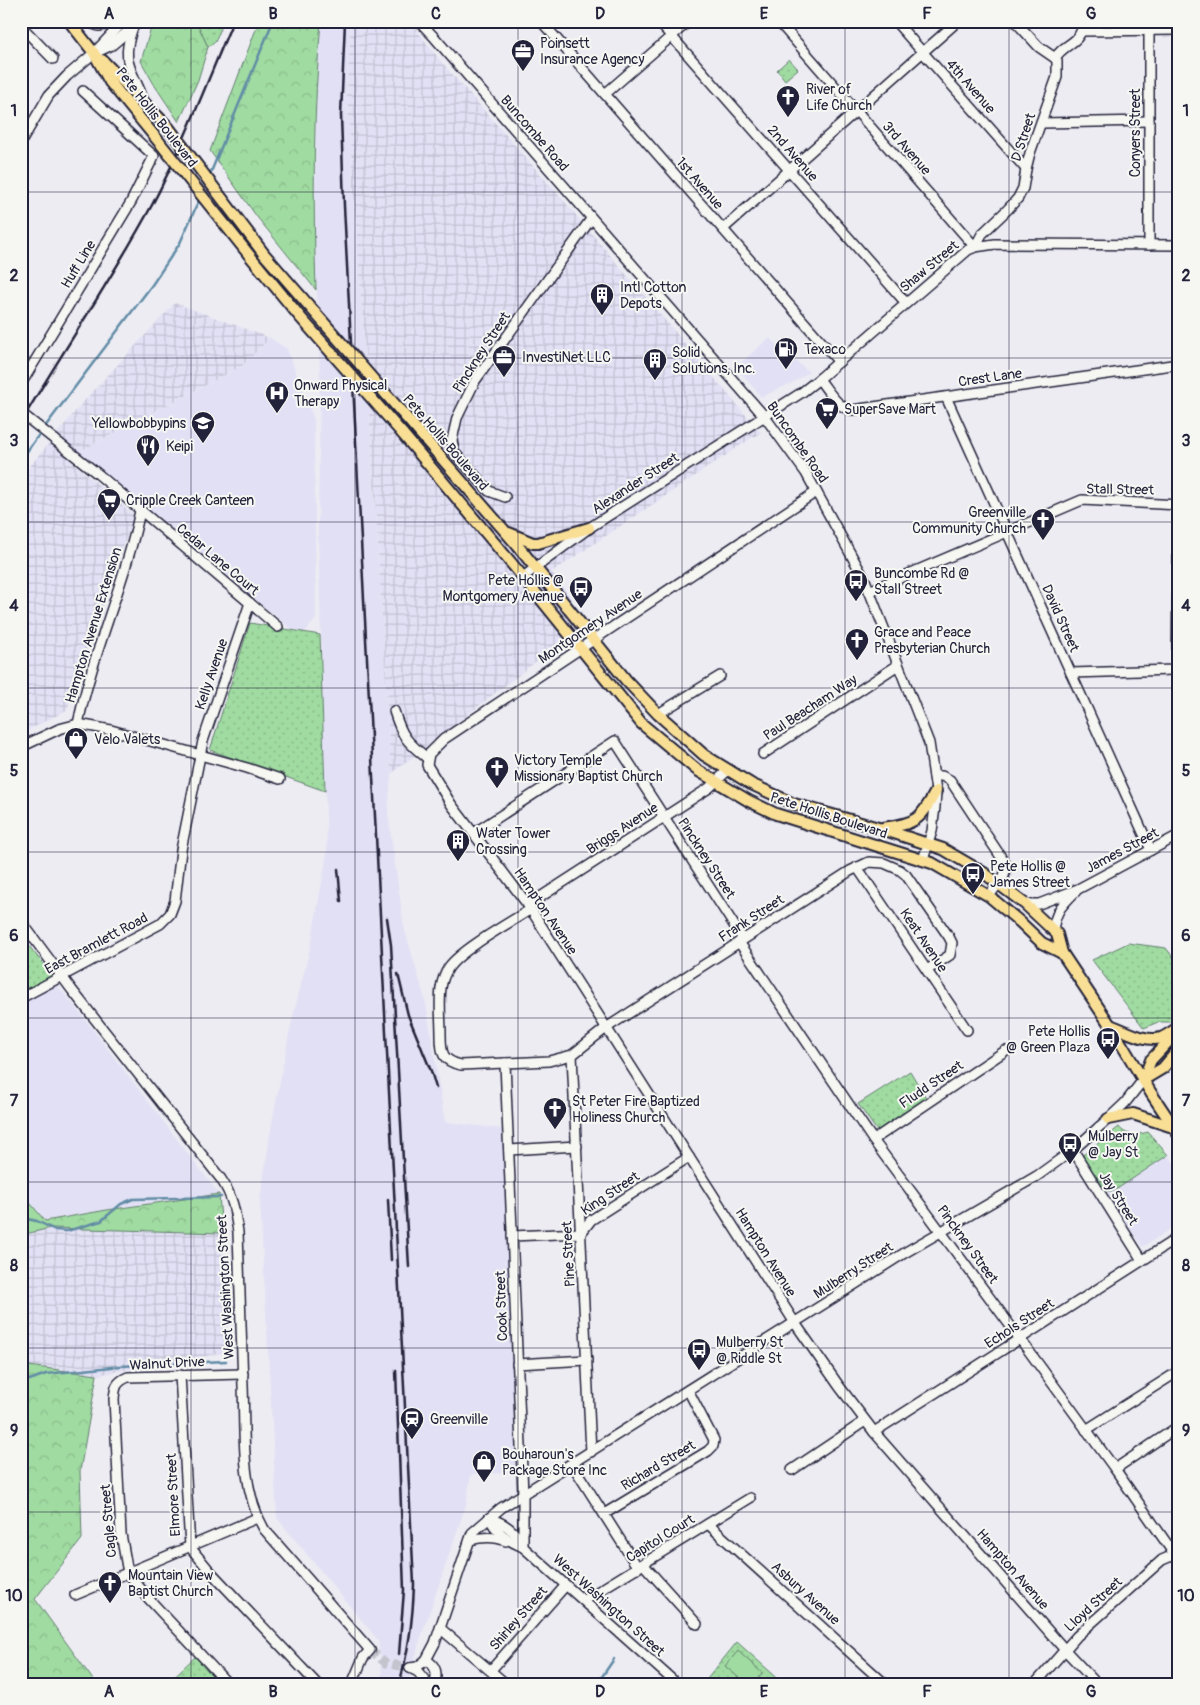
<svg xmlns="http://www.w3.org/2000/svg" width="1200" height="1705" font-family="Pangolin,sans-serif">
<defs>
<pattern id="industrial-grid" width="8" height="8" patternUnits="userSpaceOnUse" patternTransform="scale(1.25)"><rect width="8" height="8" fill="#e2e0f4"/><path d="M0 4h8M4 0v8" fill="none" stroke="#c2c0d2"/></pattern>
<pattern id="grass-dots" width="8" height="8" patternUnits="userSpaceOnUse" patternTransform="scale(1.25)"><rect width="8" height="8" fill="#a0dba1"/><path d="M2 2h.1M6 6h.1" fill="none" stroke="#8abc8c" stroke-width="1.8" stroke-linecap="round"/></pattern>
<pattern id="forest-crowns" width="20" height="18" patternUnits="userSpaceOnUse" patternTransform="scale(1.25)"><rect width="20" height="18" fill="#a0dba1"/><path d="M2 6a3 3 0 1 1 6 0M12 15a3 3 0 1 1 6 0" fill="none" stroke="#8abc8c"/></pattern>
</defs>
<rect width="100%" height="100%" fill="#edecf3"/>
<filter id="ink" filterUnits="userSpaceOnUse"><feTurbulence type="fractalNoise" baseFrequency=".02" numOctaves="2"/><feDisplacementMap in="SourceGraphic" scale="10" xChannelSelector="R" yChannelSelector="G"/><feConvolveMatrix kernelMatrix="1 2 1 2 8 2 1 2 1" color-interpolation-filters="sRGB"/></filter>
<g filter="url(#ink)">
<g fill="#e2e0f4">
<polygon points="321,21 351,21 347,93 376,512 391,774 388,814 404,927 426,1003 445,1122 504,1129 522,1473 471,1474 466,1505 419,1643 408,1684 378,1684 382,1673 378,1640 277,1518 260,1201 272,1122 291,1025 311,944 327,853 318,528 320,372 315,242 316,81"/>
<polygon points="270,338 287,349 314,420 316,619 301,637 77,453 242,366"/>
<polygon points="769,338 809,372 792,383 761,397 736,367"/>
<polygon points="55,983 74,1005 219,1194 107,1210 45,1221 21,1192 21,1002"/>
<polygon points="1168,1155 1179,1170 1179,1223 1143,1247 1106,1195"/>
</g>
<g fill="url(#industrial-grid)">
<polygon points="351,21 410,21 439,59 564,201 761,433 753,437 552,572 587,622 391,774 376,512 347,93"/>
<polygon points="175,303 270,338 242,366 67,458 134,515 67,710 21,734 21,477 84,401"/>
<polygon points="51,1228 222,1233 229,1352 97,1375 21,1365 21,1235"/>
</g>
<g fill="url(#grass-dots)" stroke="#617e6e">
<polygon points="196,21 224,21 215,42 208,47"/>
<polygon points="789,59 798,69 785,80 777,70"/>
<polygon points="250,623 320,635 325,791 210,750"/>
<polygon points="21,936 49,971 55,983 21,1002"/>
<polygon points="1128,943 1166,948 1176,961 1179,960 1179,1013 1171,1022 1158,1022 1144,1028 1092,960"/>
<polygon points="910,1071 928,1101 879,1134 858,1104"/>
<path d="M1119 1127C1127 1137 1137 1135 1148 1132L1168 1155 1114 1191H1105L1084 1161 1083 1155Z"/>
<polygon points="737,1642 784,1684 703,1684"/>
<polygon points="196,1656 222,1684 166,1684"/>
</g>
<g fill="url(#forest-crowns)" stroke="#617e6e">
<polygon points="156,21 196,21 208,47 198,80 179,122 155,86 141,61 151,28"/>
<path d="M259 21H321C313 111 313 201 316 290L257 217 210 151Z"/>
<polygon points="21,1192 45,1221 107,1210 219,1194 222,1233 51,1228 21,1235"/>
<polygon points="21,1365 97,1375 80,1471 82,1539 35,1599 96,1684 21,1684"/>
</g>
<polygon fill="#a0dba1" stroke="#617e6e" points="738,1651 762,1673 753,1684 746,1684 725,1666"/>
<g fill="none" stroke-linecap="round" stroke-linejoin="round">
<g stroke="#628ca6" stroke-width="2.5">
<polyline points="209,177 273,21"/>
<polyline points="21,460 35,440 152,285 180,243 200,198"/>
<polyline points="21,1218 37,1221 55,1230 67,1231 101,1221 121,1204 133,1199 221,1197"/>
<polyline points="21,1383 46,1374 121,1366 226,1361"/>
<polyline points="597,1684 614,1659"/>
</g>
<polyline stroke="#c4c4ce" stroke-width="9" stroke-dasharray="9 4.5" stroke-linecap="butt" points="370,1650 386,1663 410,1668"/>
<g stroke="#22223b" stroke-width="12">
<g id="minor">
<polyline points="84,21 99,26 121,22"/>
<polyline points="419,21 435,38 765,417 806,473 865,580 929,743 936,791 935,807 932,831 923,860"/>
<polyline points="541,21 839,362"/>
<polyline points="658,21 906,303"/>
<polyline points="778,21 975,247"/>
<polyline points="895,21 1026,169"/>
<polyline points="1015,21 1039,47 1055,58"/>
<polyline points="21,26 53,59"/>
<path d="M133 27C119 65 134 70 145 104"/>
<polyline points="1082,31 1179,30"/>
<polyline points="97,52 112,45 140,21"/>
<path d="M1055 58C1066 41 1080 46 1084 21"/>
<polyline points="605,94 689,21"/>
<polyline points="1042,123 1149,121"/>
<polyline points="21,142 49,95 67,76 94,53 124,21"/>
<polyline points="723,229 958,21"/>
<polyline points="1149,245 1149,21"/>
<polyline points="975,247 982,234 1008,209 1018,198 1023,188 1026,169 1030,153 1057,77 1057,61 1055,58"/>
<path d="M819 379C827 389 838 409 852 410L1179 364"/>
<polyline points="21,384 131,202 154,156 83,91"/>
<polyline points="946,397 1151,850"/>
<polyline points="21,413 98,474 278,627"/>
<polyline points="816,492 444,739 429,754 427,765 451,804 528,905 795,1323 839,1386 874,1432 1065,1650 1097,1684"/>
<polyline points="505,497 489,491 454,452 452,440 457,418 475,381 591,219"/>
<polyline points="523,577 589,528 801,393 819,379 968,250 975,247 995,244 1179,245"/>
<polyline points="869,591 1082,500 1179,505"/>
<polyline points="1071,673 1174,670 1177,665 1179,478"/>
<path d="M394 711C402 737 407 742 427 758"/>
<polyline points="658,714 720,676"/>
<path d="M78 724C93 651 125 583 140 511"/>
<polyline points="21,747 59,729 78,724 111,730 247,768 280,779"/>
<polyline points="763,754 898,665"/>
<polyline points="934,776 942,776 950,780 1007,866 1004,876 989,896"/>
<polyline points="474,833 615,741 743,939"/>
<polyline points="857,867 967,1030"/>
<polyline points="1025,904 1039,904 1078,889 1179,835"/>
<polyline points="528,905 709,788 728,770"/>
<path d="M531 909C511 922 462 949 449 967 445 973 442 981 441 988 439 1003 441 1020 441 1035 441 1053 442 1061 461 1065L549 1061 572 1055 606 1028 850 871 869 862 884 863 900 870 906 875 949 937 952 943 950 955 927 970"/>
<path d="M21 921 72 990 221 1179C233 1197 235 1211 238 1232 240 1283 241 1335 243 1386 245 1432 240 1487 264 1529L370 1650 363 1658 352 1684"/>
<path d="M1053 930C1056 910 1062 905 1076 891"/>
<polyline points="739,942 873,1140 1015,1332 1115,1469 1179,1561"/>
<polyline points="21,998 160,924 170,914 175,901 181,850 203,741 250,603"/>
<polyline points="572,1055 591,1452"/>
<polyline points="505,1063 523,1494 523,1547"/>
<polyline points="873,1140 1005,1051"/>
<polyline points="509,1150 577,1146"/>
<polyline points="1073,1150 1142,1260"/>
<polyline points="512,1236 581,1233 591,1220 689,1157"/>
<polyline points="517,1364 587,1360"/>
<polyline points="180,1375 190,1547 209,1570 317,1684"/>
<polyline points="1086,1430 1179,1371"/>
<polyline points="874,1432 1179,1237"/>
<polyline points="572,1464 638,1568"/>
<polyline points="1115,1469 1179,1426"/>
<polyline points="792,1470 865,1421"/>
<polyline points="604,1514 708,1451 713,1446 714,1440 688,1390"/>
<path d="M489 1518C497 1533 508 1541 523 1547L677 1684"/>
<path d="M489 1518C504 1523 515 1530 522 1545"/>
<polyline points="708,1524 885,1684"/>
<path d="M470 1540C482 1537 494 1536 506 1541"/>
<polyline points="643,1564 697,1624"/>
<polyline points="75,1595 257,1518"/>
<polyline points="584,1600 750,1498"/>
<polyline points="441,1629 506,1684"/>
<path d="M426 1660C437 1666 437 1673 435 1684"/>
<polyline points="410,1668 417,1667 426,1660 435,1643 472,1533 501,1508 906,1252 1037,1176 1073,1150 1108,1119 1125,1103 1143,1080"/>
<polyline points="410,1668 418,1672 428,1684"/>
<polyline points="491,1670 566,1585"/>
<path d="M228 1684 149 1599 128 1573 121 1534 114 1399C115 1387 116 1382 128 1377L243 1374"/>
<polyline points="1035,1684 1077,1636 1162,1560 1169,1557 1178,1556"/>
</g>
</g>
<g stroke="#22223b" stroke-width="14">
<g id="major">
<polyline points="69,21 94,53 110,82 160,143"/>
<polyline points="102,60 168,127"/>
<polyline points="405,416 517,545 626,680 658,714 704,755 751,784 794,804 882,829 943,849 984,873 1025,904 1057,934 1062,953 1110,1025 1151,1093 1179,1135"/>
<polyline points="402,433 523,577 642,724 697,770 749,801 776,814 932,863 989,896 1020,922 1042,943 1062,953"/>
<polyline points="509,533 533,543 538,543 589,528"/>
<path d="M883 828C916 823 920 821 936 791"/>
<path d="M1110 1025C1124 1030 1146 1043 1161 1038 1168 1035 1173 1031 1179 1027"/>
<polyline points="1143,1080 1151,1060 1178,1031"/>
<polyline points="1143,1080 1163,1068 1179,1049"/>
<polyline points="1108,1119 1133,1114 1173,1127"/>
</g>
</g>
<use href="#minor" stroke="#f6f6f2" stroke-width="9"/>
<use href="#major" stroke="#f9df96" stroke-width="10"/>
<g stroke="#22223b" stroke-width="2.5">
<path d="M345 21 341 115 344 206 414 1584C413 1617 409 1651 399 1684"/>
<path d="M21 422C64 349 112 279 152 205 183 146 207 82 233 21"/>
<polyline points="338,869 341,901"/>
<polyline points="387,918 391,945 409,1267"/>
<polyline points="398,974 408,1015 431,1071 436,1088"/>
<polyline points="388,1200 391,1260"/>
<polyline points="396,1370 404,1590 399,1654"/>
</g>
<g stroke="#22223b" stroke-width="14" stroke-linecap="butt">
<g id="major-bridge">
<polyline points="168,127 264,254 405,416"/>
<polyline points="160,143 250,256 301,318 402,433"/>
</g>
</g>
<use href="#major-bridge" stroke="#f9df96" stroke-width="10"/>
</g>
</g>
<path fill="none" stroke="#22223b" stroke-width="1" stroke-opacity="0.55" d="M191 21V1684M355 21V1684M518 21V1684M682 21V1684M845 21V1684M1009 21V1684M21 192H1179M21 358H1179M21 522H1179M21 688H1179M21 852H1179M21 1018H1179M21 1182H1179M21 1348H1179M21 1512H1179"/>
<defs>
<g id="office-pin" transform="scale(1.25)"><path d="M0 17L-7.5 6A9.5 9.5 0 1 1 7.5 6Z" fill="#22223b" stroke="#f6f6f2"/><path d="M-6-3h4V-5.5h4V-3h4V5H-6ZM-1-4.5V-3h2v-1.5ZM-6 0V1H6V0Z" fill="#fff"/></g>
<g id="church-pin" transform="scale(1.25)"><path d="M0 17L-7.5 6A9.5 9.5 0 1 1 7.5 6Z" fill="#22223b" stroke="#f6f6f2"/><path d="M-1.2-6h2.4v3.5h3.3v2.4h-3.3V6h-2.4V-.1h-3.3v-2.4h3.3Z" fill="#fff"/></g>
<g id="building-pin" transform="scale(1.25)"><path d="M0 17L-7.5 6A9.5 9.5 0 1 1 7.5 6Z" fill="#22223b" stroke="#f6f6f2"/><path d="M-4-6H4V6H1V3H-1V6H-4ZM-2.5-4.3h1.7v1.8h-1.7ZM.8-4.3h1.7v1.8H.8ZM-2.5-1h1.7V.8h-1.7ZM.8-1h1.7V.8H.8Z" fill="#fff"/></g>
<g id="fuel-pin" transform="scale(1.25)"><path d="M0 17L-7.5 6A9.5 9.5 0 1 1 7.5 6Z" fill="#22223b" stroke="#f6f6f2"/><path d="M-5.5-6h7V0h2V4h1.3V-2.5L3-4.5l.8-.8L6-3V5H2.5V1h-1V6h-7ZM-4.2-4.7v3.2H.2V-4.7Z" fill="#fff"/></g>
<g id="hospital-pin" transform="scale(1.25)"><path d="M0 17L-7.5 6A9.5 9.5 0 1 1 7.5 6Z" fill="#22223b" stroke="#f6f6f2"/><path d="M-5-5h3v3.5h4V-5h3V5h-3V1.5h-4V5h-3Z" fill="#fff"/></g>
<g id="supermarket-pin" transform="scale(1.25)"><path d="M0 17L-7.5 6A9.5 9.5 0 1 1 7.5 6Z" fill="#22223b" stroke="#f6f6f2"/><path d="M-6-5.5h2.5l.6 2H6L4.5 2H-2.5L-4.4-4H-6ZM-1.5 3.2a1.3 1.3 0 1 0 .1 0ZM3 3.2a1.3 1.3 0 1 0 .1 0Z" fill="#fff"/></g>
<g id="school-pin" transform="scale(1.25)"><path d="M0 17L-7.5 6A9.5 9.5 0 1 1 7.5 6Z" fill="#22223b" stroke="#f6f6f2"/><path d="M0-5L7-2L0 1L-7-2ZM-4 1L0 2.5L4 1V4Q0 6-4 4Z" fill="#fff"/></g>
<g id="restaurant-pin" transform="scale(1.25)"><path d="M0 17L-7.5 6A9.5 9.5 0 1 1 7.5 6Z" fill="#22223b" stroke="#f6f6f2"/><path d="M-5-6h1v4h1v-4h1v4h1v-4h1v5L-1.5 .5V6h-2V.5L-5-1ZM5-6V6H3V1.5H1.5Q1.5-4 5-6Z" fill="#fff"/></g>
<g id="bus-pin" transform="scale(1.25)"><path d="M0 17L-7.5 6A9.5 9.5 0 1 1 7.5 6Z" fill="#22223b" stroke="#f6f6f2"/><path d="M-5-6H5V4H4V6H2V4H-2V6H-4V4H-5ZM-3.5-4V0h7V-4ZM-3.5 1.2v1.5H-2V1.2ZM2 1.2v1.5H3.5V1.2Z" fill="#fff"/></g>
<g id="shop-pin" transform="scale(1.25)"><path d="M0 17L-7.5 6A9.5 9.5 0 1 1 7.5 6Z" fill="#22223b" stroke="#f6f6f2"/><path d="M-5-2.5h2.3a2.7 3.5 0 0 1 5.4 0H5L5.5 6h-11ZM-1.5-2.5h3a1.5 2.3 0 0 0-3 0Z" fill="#fff"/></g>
<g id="station-pin" transform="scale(1.25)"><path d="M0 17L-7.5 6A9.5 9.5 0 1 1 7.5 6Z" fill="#22223b" stroke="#f6f6f2"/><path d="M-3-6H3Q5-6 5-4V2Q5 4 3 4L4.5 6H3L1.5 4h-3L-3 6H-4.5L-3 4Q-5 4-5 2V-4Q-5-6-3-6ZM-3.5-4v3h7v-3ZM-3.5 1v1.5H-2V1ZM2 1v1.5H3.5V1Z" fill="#fff"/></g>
</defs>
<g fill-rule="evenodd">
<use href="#office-pin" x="523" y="51"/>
<use href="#church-pin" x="788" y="97"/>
<use href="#building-pin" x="602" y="295"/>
<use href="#fuel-pin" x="786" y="349"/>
<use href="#office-pin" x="504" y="357"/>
<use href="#building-pin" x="655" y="360"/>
<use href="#hospital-pin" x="277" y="393"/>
<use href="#supermarket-pin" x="827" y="409"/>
<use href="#school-pin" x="203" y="423"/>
<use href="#restaurant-pin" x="148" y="446"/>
<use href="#supermarket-pin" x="109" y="500"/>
<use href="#church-pin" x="1043" y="520"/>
<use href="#bus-pin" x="856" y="581"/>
<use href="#bus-pin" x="581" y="588"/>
<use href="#church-pin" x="857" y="640"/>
<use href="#shop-pin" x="76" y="739"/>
<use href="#church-pin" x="497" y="768"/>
<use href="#building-pin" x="458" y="841"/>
<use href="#bus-pin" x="973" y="874"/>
<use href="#bus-pin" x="1108" y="1039"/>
<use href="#church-pin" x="555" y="1109"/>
<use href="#bus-pin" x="1070" y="1144"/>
<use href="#bus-pin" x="699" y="1350"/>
<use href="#station-pin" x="412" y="1419"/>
<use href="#shop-pin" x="484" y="1462"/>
<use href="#church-pin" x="110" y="1583"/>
</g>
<g text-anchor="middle" stroke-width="4" stroke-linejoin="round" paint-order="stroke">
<g font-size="14" fill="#22223b" stroke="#f6f6f2" text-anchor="start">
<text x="540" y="48">Poinsett<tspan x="540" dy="16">Insurance Agency</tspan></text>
<text x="806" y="94">River of<tspan x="806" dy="16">Life Church</tspan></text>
<text x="620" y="292">Intl Cotton<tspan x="620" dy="16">Depots</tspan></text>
<text x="804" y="354">Texaco</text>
<text x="672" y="357">Solid<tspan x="672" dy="16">Solutions, Inc.</tspan></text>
<text x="522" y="362">InvestiNet LLC</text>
<text x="294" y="390">Onward Physical<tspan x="294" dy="16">Therapy</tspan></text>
<text x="844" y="414">SuperSave Mart</text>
<text x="186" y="428" text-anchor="end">Yellowbobbypins</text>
<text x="166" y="451">Keipi</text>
<text x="126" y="505">Cripple Creek Canteen</text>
<text x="1026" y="517" text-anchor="end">Greenville<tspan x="1026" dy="16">Community Church</tspan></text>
<text x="874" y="578">Buncombe Rd @<tspan x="874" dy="16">Stall Street</tspan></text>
<text x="564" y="585" text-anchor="end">Pete Hollis @<tspan x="564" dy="16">Montgomery Avenue</tspan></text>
<text x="874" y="637">Grace and Peace<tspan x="874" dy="16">Presbyterian Church</tspan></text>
<text x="94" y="744">Velo Valets</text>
<text x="514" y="765">Victory Temple<tspan x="514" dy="16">Missionary Baptist Church</tspan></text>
<text x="476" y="838">Water Tower<tspan x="476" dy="16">Crossing</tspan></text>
<text x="990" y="871">Pete Hollis @<tspan x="990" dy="16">James Street</tspan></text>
<text x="1090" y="1036" text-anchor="end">Pete Hollis<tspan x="1090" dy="16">@ Green Plaza</tspan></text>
<text x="572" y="1106">St Peter Fire Baptized<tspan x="572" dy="16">Holiness Church</tspan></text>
<text x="1088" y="1141">Mulberry<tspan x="1088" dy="16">@ Jay St</tspan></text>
<text x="716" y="1347">Mulberry St<tspan x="716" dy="16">@ Riddle St</tspan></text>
<text x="430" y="1424">Greenville</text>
<text x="502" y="1459">Bouharoun's<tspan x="502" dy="16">Package Store Inc</tspan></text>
<text x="128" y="1580">Mountain View<tspan x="128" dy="16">Baptist Church</tspan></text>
</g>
<g font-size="14" fill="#22223b" stroke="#f6f6f2">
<text transform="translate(971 86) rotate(49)" y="5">4th Avenue</text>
<text transform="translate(157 117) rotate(52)" y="5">Pete Hollis Boulevard</text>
<text transform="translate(535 133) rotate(49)" y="5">Buncombe Road</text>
<text transform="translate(1135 133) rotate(-90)" y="5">Conyers Street</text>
<text transform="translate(1023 137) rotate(-72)" y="5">D Street</text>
<text transform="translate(907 148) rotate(49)" y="5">3rd Avenue</text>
<text transform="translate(793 153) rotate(49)" y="5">2nd Avenue</text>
<text transform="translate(700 183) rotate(49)" y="5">1st Avenue</text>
<text transform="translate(78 264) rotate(-59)" y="5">Huff Line</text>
<text transform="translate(929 266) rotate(-40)" y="5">Shaw Street</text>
<text transform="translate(481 352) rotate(-57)" y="5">Pinckney Street</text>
<text transform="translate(990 377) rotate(-8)" y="5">Crest Lane</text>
<text transform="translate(446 442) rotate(49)" y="5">Pete Hollis Boulevard</text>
<text transform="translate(798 442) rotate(55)" y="5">Buncombe Road</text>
<text transform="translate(635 483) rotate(-33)" y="5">Alexander Street</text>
<text transform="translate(1120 489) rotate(1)" y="5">Stall Street</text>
<text transform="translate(218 559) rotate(40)" y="5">Cedar Lane Court</text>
<text transform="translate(1061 618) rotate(66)" y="5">David Street</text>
<text transform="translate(93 625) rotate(-73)" y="5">Hampton Avenue Extension</text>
<text transform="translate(590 626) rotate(-34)" y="5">Montgomery Avenue</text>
<text transform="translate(211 674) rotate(-71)" y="5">Kelly Avenue</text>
<text transform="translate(810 707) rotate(-33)" y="5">Paul Beacham Way</text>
<text transform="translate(829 815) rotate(18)" y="5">Pete Hollis Boulevard</text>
<text transform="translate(622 828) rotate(-33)" y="5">Briggs Avenue</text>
<text transform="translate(1122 850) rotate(-28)" y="5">James Street</text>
<text transform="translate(707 858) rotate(57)" y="5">Pinckney Street</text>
<text transform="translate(546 911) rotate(56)" y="5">Hampton Avenue</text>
<text transform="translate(751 918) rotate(-33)" y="5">Frank Street</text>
<text transform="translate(924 940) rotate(56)" y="5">Keat Avenue</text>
<text transform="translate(96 943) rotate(-28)" y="5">East Bramlett Road</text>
<text transform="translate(931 1084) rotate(-34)" y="5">Fludd Street</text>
<text transform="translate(610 1193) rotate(-34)" y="5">King Street</text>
<text transform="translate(1119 1198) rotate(58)" y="5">Jay Street</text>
<text transform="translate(968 1244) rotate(54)" y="5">Pinckney Street</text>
<text transform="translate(766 1252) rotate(58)" y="5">Hampton Avenue</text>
<text transform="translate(568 1254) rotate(-93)" y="5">Pine Street</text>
<text transform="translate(853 1270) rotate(-33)" y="5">Mulberry Street</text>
<text transform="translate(225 1287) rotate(-93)" y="5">West Washington Street</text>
<text transform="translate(501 1306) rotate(-92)" y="5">Cook Street</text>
<text transform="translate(1019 1323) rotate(-33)" y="5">Echols Street</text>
<text transform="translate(167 1363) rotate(-3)" y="5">Walnut Drive</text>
<text transform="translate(658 1465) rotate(-31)" y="5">Richard Street</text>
<text transform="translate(173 1495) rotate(-93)" y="5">Elmore Street</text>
<text transform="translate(108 1521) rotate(-95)" y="5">Cagle Street</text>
<text transform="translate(660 1538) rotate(-32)" y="5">Capitol Court</text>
<text transform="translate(1013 1569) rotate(49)" y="5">Hampton Avenue</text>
<text transform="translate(806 1593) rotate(42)" y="5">Asbury Avenue</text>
<text transform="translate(1093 1604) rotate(-43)" y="5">Lloyd Street</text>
<text transform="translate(609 1605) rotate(42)" y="5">West Washington Street</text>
<text transform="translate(518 1618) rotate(-49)" y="5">Shirley Street</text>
</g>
</g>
<rect width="1200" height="1705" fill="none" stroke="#f6f6f2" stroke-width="55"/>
<rect x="28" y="28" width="1144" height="1650" fill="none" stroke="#22223b" stroke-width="2"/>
<g font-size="16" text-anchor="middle" font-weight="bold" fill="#22223b">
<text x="109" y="19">A</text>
<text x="273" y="19">B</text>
<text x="436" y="19">C</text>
<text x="600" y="19">D</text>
<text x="764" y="19">E</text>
<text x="927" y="19">F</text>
<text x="1091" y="19">G</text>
<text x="14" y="116">1</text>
<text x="1186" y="116">1</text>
<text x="14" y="281">2</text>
<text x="1186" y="281">2</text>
<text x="14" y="446">3</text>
<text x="1186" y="446">3</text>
<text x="14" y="611">4</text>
<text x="1186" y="611">4</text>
<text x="14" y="776">5</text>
<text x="1186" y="776">5</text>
<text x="14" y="941">6</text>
<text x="1186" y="941">6</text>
<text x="14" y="1106">7</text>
<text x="1186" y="1106">7</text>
<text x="14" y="1271">8</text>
<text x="1186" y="1271">8</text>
<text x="14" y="1436">9</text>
<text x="1186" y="1436">9</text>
<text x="14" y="1601">10</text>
<text x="1186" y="1601">10</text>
<text x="109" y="1697">A</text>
<text x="273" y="1697">B</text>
<text x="436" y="1697">C</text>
<text x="600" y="1697">D</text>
<text x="764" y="1697">E</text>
<text x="927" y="1697">F</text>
<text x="1091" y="1697">G</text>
</g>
</svg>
